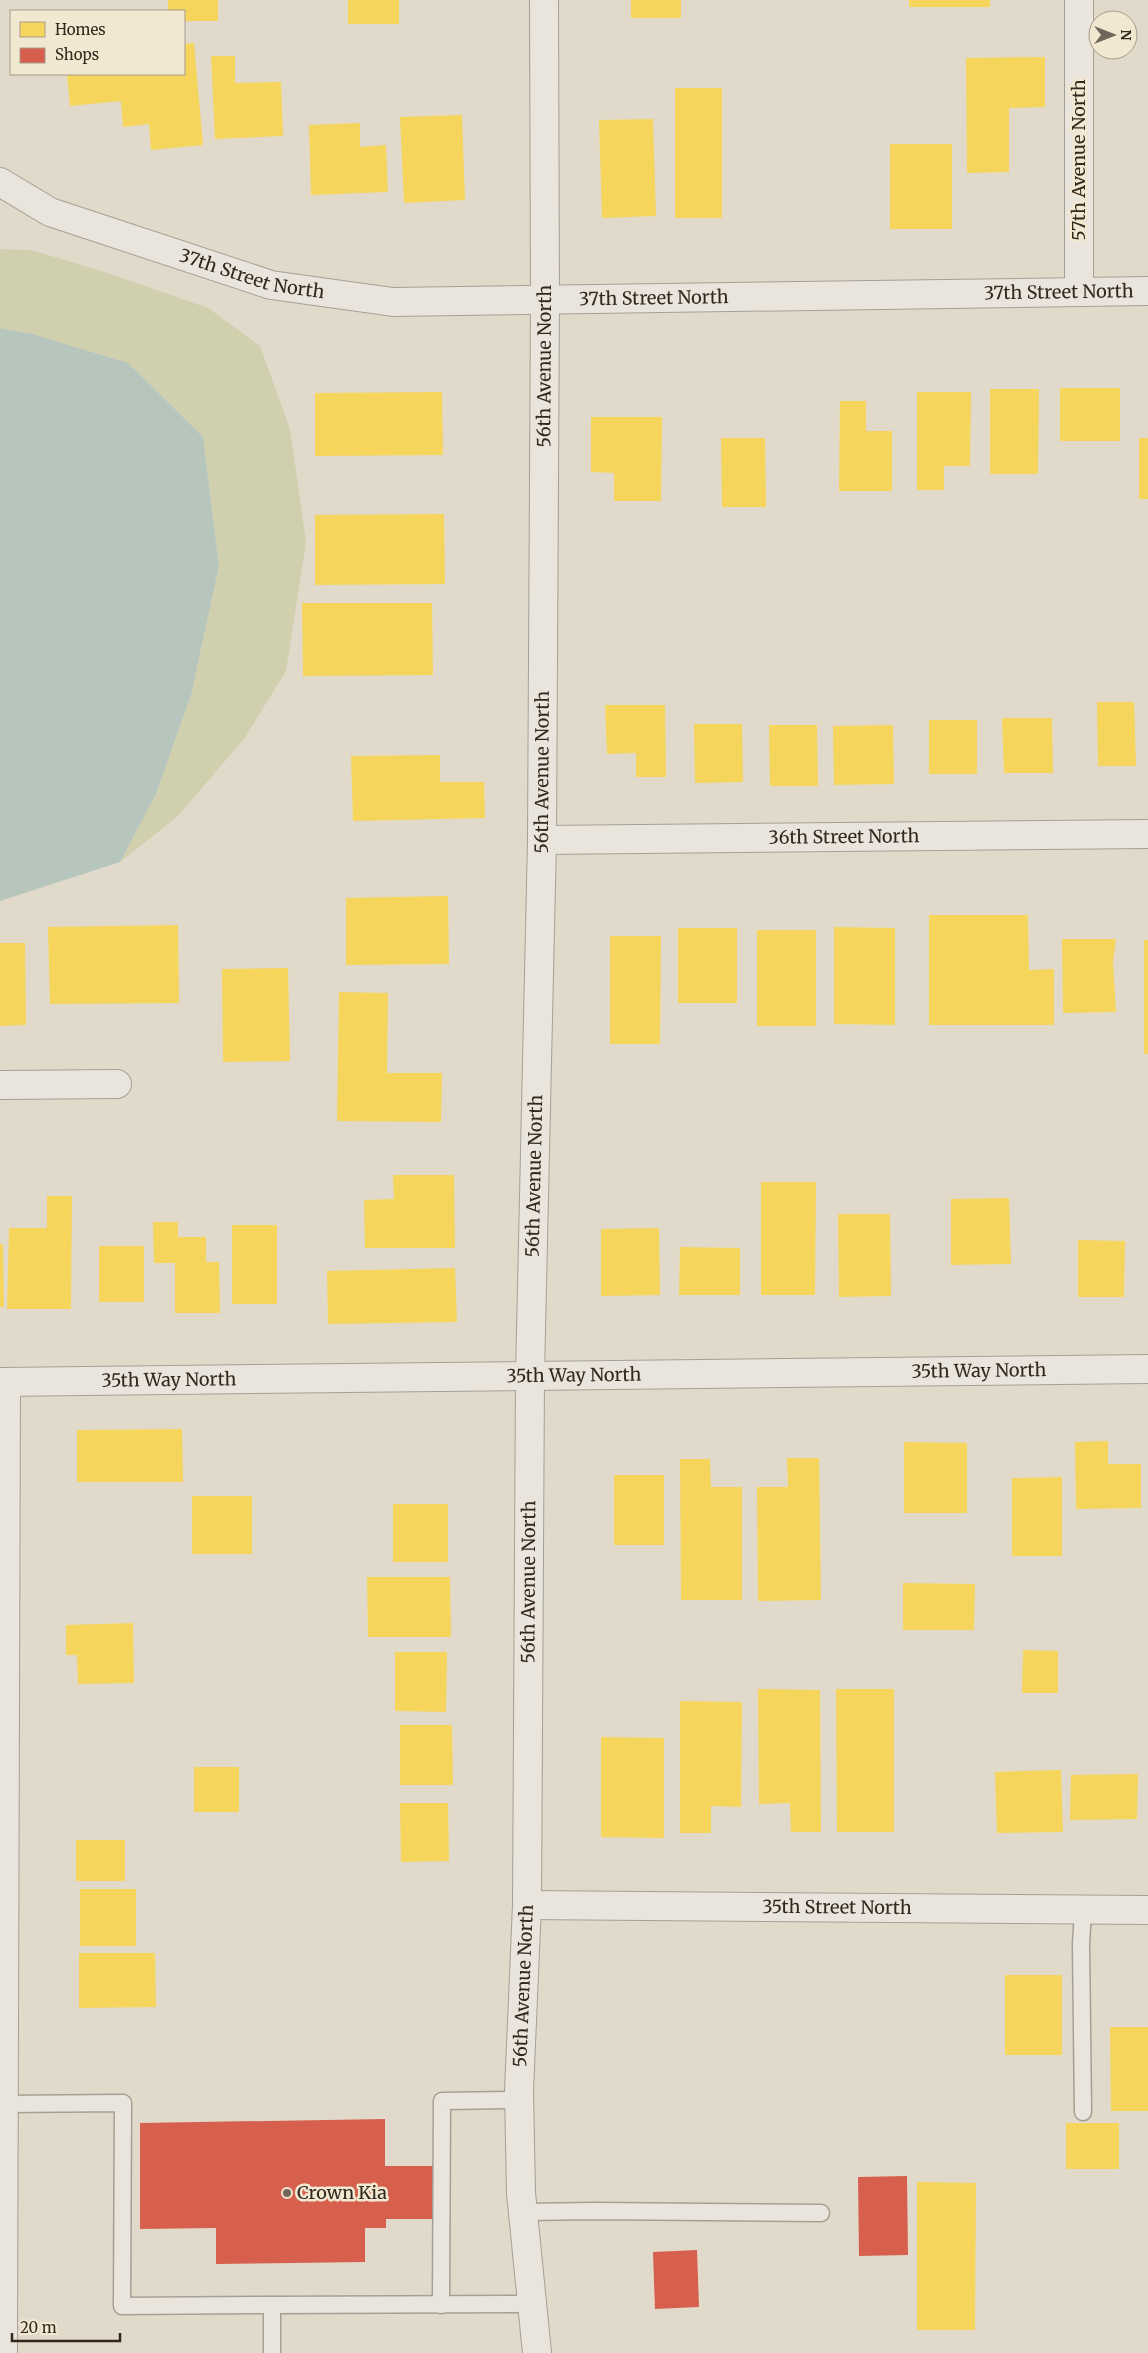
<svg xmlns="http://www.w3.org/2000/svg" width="1148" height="2353" font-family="Merriweather,serif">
<rect width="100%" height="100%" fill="#e1dacb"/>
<polygon fill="#d0cfae" points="0,249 31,250 105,272 208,308 260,346 290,429 306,542 286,671 244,739 178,816 120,862 156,794 191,695 219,566 203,437 128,363 32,334 0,328"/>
<polygon fill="#b6c6bc" points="0,328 32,334 128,363 203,437 219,566 191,695 156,794 120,862 0,901"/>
<g fill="#f6d55c">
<polygon points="168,0 218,0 218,21 184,21 184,11 168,11"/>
<rect x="348" y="0" width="51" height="24"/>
<rect x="631" y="0" width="50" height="18"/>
<rect x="909" y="0" width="81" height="7"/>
<polygon points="194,43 203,145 151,150 149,124 123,127 121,101 70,106 67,74 184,74 184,44"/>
<polygon points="211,56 235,56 235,83 281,82 283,136 215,139"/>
<polygon points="1045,57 1045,107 1009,108 1009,172 967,173 966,58"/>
<rect x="675" y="88" width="47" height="130"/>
<polygon points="462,115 465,200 404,203 400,117"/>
<polygon points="653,119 656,216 602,218 599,120"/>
<polygon points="360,123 360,147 386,145 388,192 311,195 309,125"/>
<rect x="890" y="144" width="62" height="85"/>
<rect x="1060" y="388" width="60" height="53"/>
<polygon points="990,389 1039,389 1038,474 990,474"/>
<polygon points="442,392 443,455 315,456 315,393"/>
<polygon points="917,392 971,392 970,466 944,466 944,490 917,490"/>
<polygon points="840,401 866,401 866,431 892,431 892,491 839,491"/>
<polygon points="591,417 662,417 661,501 614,501 614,473 591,472"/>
<polygon points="721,438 765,438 766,507 722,507"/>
<rect x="1139" y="438" width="9" height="61"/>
<polygon points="444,514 445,584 315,585 315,515"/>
<polygon points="302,603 432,603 433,675 303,676"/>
<polygon points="1097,702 1134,702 1136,766 1098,766"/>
<polygon points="605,705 665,705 666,777 636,777 636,753 607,754"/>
<polygon points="1002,718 1052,718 1053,773 1004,773"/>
<rect x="929" y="720" width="48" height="54"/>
<polygon points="694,724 742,724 743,782 695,783"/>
<polygon points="769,725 817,725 818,786 770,786"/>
<polygon points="893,725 894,784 834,785 833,726"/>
<polygon points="440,755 440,782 484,782 485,818 353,821 351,756"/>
<polygon points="448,896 449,964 346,965 346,898"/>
<polygon points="929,915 1028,915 1029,970 1054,969 1054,1025 929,1025"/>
<polygon points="178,925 179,1003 50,1004 48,927"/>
<polygon points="834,927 895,928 895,1025 834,1024"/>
<rect x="678" y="928" width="59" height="75"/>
<rect x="757" y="930" width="59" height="96"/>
<polygon points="610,936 661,936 660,1044 610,1044"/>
<polygon points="1062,939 1116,939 1113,962 1116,1012 1063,1013"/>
<rect x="1144" y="940" width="4" height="114"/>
<polygon points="0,943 25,943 26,1025 0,1026"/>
<polygon points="288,968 290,1061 223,1062 222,969"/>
<polygon points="339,992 388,993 387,1073 442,1073 441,1122 337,1121"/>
<polygon points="393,1175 454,1175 455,1248 365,1248 364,1200 394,1199"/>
<polygon points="761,1182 816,1182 815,1295 761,1295"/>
<polygon points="47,1196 72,1196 71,1309 7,1309 9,1228 47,1228"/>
<polygon points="1009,1198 1011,1264 951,1265 951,1199"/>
<polygon points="838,1214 890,1214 891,1296 839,1297"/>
<polygon points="153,1222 178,1222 178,1237 206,1237 206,1262 219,1262 220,1313 175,1313 175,1263 154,1263"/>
<rect x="232" y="1225" width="45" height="79"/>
<polygon points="659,1228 660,1295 601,1296 601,1229"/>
<polygon points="1078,1240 1125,1241 1124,1297 1078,1297"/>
<polygon points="0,1244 3,1244 4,1307 0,1307"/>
<rect x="99" y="1246" width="45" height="56"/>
<polygon points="680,1247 740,1248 740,1295 679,1295"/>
<polygon points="455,1268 457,1322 328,1324 327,1271"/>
<polygon points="182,1429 183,1482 77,1482 77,1430"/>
<polygon points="1108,1441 1108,1464 1141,1464 1141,1508 1076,1509 1075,1442"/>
<polygon points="904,1442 967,1443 967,1513 904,1513"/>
<polygon points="787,1458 819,1458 821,1600 758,1601 757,1487 788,1487"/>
<polygon points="680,1459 710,1459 711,1487 742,1487 742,1600 681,1600"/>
<rect x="614" y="1475" width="50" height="70"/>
<polygon points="1062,1477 1062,1556 1012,1556 1012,1478"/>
<rect x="192" y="1496" width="60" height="58"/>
<rect x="393" y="1504" width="55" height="58"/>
<polygon points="367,1577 450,1577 451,1637 368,1637"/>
<polygon points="903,1583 975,1584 974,1630 903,1630"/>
<polygon points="133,1623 134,1683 78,1684 77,1655 66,1655 66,1625"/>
<polygon points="1023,1650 1058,1651 1058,1693 1022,1693"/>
<polygon points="395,1652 447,1652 446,1712 395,1711"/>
<polygon points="758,1689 820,1690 821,1832 791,1832 790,1803 759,1804"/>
<polygon points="836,1689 894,1689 894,1832 837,1832"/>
<polygon points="680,1701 742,1702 741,1807 711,1806 711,1833 680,1833"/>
<polygon points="400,1725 452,1725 453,1785 400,1785"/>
<polygon points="601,1737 664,1738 664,1838 601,1837"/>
<rect x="194" y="1767" width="45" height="45"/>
<polygon points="1061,1770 1063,1832 997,1833 995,1772"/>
<polygon points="1138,1774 1137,1819 1070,1820 1071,1775"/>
<polygon points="400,1803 448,1803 449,1861 401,1862"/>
<rect x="76" y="1840" width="49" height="41"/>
<rect x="80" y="1889" width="56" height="57"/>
<polygon points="79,1953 155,1953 156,2007 79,2008"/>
<rect x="1005" y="1975" width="57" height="80"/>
<polygon points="1110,2027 1148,2027 1148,2111 1111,2111"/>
<rect x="1066" y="2123" width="53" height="46"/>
<polygon points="917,2182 976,2183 975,2330 917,2330"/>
</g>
<g fill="#d6604d">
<polygon points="385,2119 385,2166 435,2166 435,2219 386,2219 386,2228 365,2228 365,2262 216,2264 216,2228 140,2229 140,2123"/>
<polygon points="907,2176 908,2255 859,2256 858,2177"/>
<polygon points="697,2250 699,2307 655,2309 653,2252"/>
</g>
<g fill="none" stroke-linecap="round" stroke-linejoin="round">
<g stroke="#a69f95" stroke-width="19">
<g id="lane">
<polyline points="1083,1911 1081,1944 1083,2112"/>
<polyline points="4,2104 123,2103 122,2306 272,2305"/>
<polyline points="524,2212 594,2211 821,2213"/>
<polyline points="441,2305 442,2101 519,2100"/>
<polyline points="272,2353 272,2305 532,2304"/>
</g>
</g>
<g stroke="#a69f95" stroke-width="30">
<g id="street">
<polyline points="1079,0 1079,290"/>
<path id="s1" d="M0 182 50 212 271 285 393 302 1148 291"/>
<path id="s2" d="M542 840 1148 834"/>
<polyline points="0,1085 117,1084"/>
<path id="s3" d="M0 1382 1148 1369"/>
<path id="s4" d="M527 1905 1148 1910"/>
<polyline points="3,2353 6,1382"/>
<path id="s5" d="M537 2353 521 2193 519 2091 527 1905 530 1375 542 840 545 298 544 0"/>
</g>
</g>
<use href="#lane" stroke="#e9e5dc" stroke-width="16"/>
<use href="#street" stroke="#e9e5dc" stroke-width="28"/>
</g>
<circle fill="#70665b" stroke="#f2e8d1" stroke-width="2" cx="287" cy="2193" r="5"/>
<g text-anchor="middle" stroke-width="5" stroke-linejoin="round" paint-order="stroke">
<g font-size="18" fill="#33271e" stroke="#f2e8d1">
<text transform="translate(1079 160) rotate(-90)" y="6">57th Avenue North</text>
<text dy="6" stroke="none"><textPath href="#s1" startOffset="270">37th Street North</textPath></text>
<text dy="6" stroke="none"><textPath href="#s1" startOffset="1080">37th Street North</textPath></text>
<text dy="6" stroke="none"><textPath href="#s1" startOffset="675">37th Street North</textPath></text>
<text dy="6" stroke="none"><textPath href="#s5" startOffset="1988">56th Avenue North</textPath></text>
<text dy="6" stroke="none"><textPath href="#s5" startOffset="1582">56th Avenue North</textPath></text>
<text dy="6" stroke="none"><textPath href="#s2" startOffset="302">36th Street North</textPath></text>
<text dy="6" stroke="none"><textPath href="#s5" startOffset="1178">56th Avenue North</textPath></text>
<text dy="6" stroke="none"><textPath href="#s3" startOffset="979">35th Way North</textPath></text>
<text dy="6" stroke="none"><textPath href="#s3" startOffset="574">35th Way North</textPath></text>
<text dy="6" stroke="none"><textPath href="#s3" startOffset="169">35th Way North</textPath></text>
<text dy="6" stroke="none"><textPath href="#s5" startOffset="772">56th Avenue North</textPath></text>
<text dy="6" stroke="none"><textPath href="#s4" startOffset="310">35th Street North</textPath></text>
<text dy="6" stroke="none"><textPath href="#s5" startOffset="368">56th Avenue North</textPath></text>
</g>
<g font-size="18" fill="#33271e" stroke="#f2e8d1" text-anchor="start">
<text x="297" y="2199">Crown Kia</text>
</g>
</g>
<rect x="10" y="10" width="175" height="65" fill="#f2e8d1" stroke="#a69b89"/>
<rect x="20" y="22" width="25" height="15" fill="#f6d55c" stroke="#a69b89"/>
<text x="55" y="35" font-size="15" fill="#33271e">Homes</text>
<rect x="20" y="48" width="25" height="15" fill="#d6604d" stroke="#a69b89"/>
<text x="55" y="60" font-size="15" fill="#33271e">Shops</text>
<g transform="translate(1113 35) rotate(90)"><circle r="24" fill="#f2e8d1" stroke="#a69b89"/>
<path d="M0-4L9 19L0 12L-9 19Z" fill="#70665b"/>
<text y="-8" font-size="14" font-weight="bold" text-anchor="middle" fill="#33271e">N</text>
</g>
<path d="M12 2333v8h108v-8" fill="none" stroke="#33271e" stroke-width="2.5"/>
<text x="20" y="2333" font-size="15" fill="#33271e" stroke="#f2e8d1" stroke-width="4" paint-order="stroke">20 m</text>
</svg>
